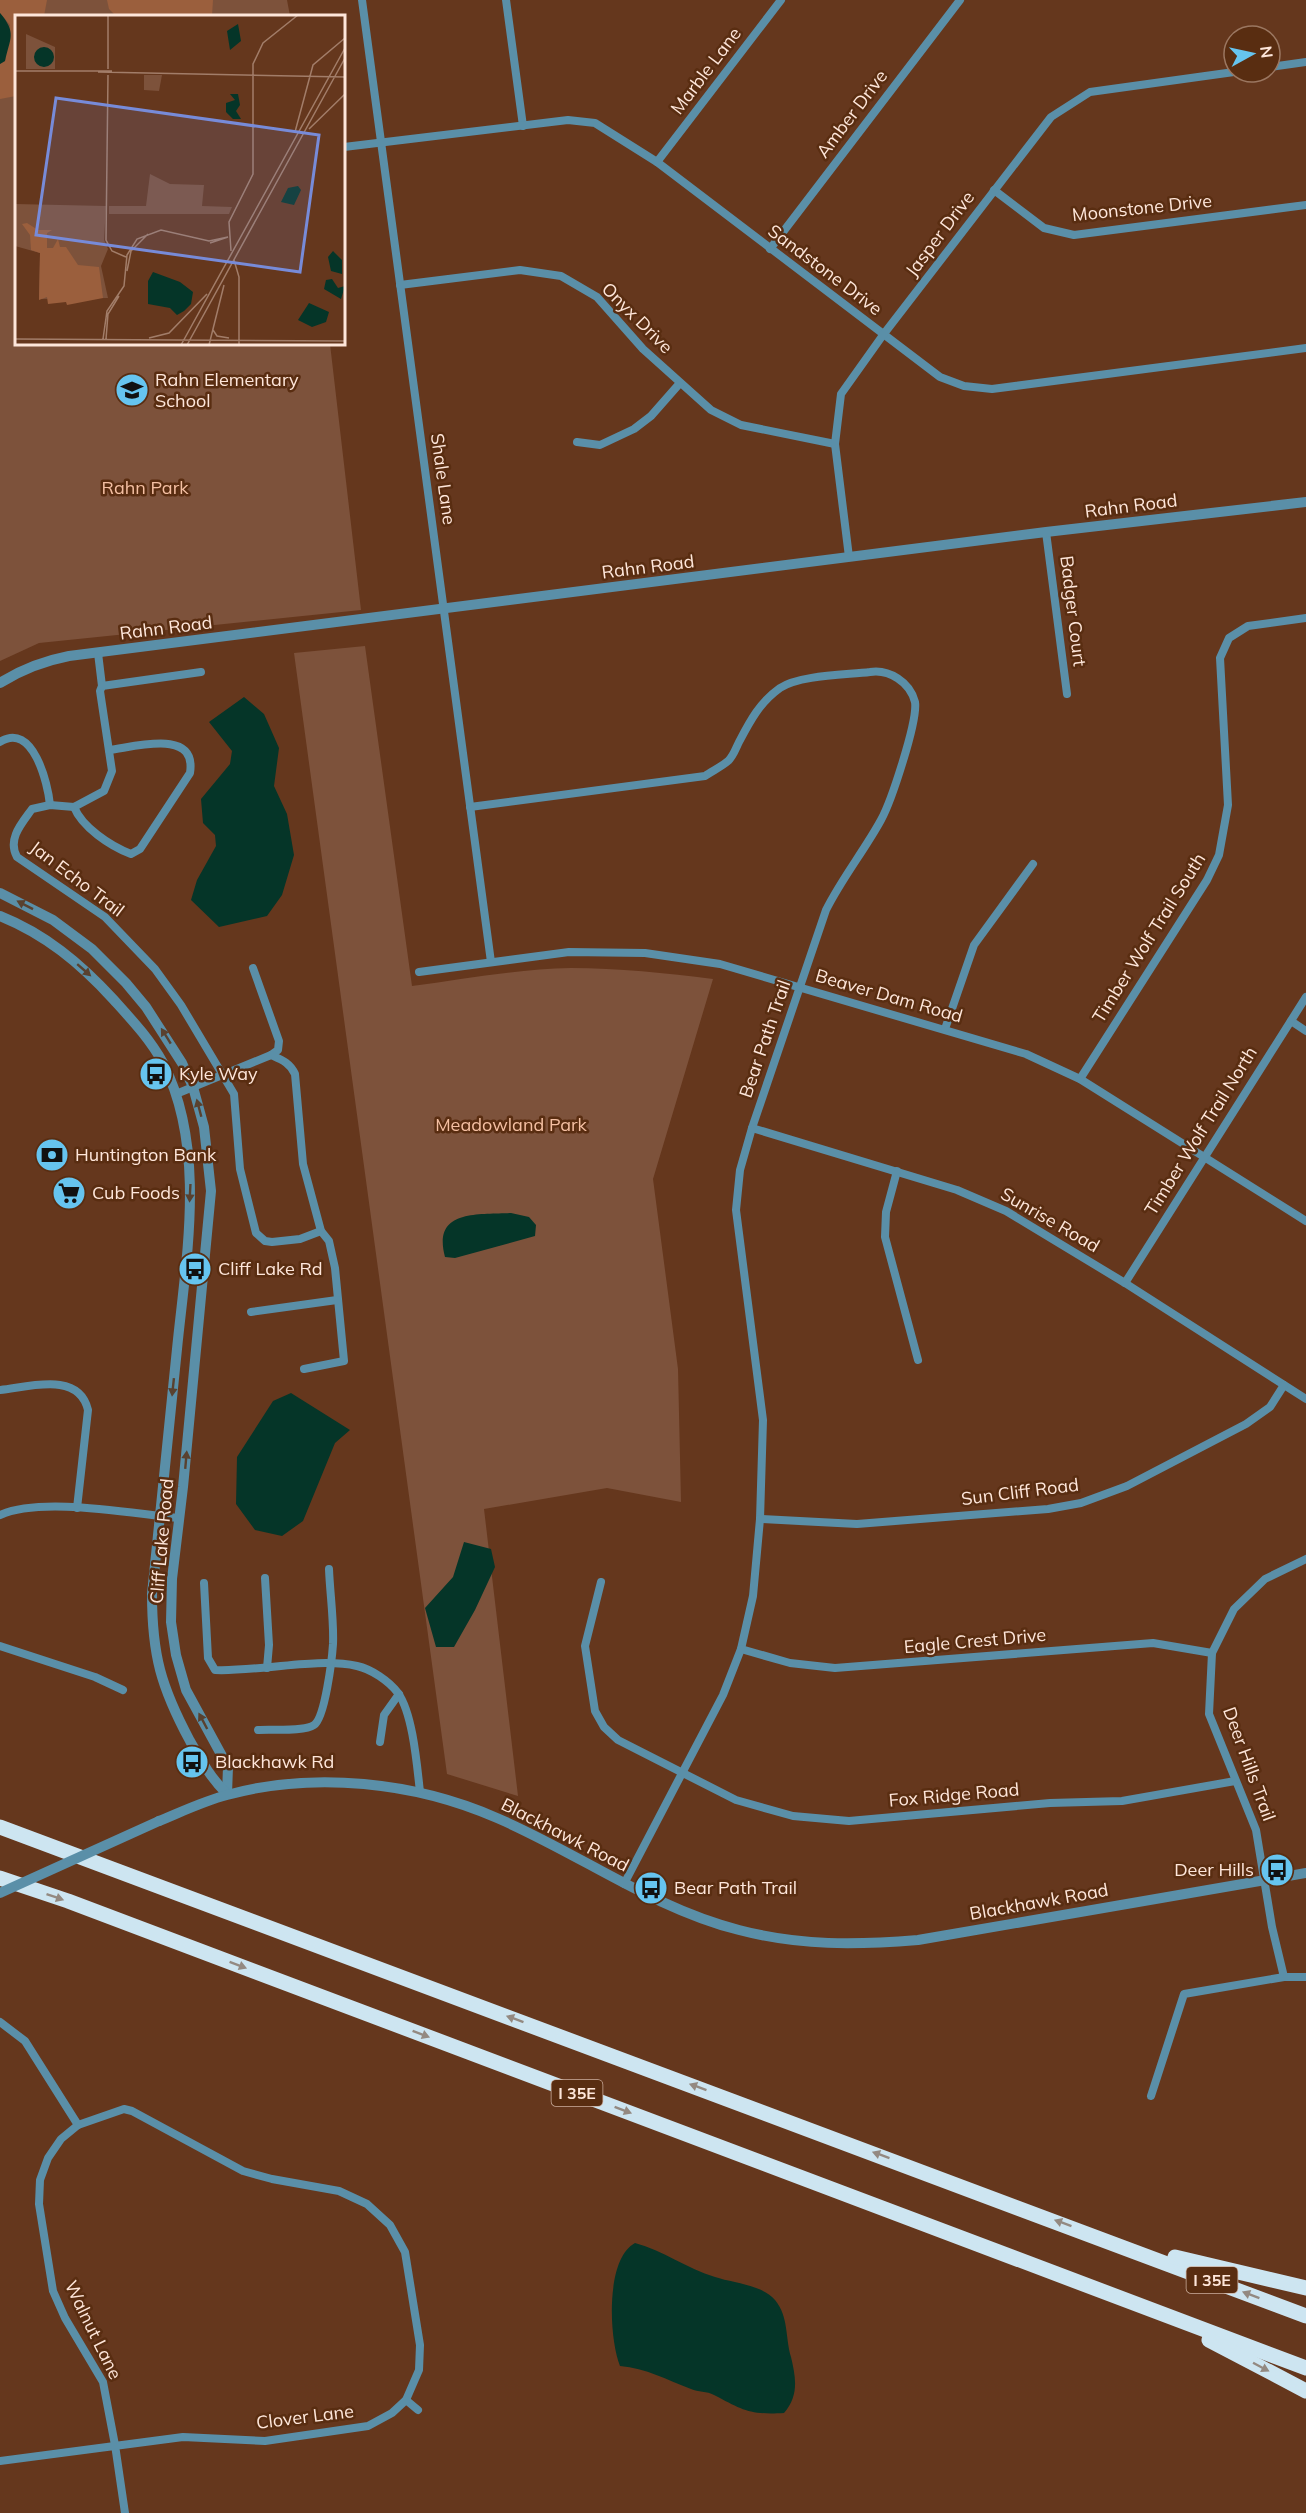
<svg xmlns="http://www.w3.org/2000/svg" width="1306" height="2513" font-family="Mulish,sans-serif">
<rect width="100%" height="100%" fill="#65371d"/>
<g fill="#7d523b">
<polygon points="0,0 287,0 290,16 16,16 16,344 330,344 361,610 39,643 0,661"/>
<path d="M365 646 412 986C464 979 518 969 571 968 618 968 666 973 713 979L653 1179 678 1369 681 1502 607 1488 484 1509 518 1796 447 1774 294 653Z"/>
</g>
<g fill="#9b5f3d">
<polygon points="0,0 47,0 44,16 16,16 16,96 0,99 0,64 5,61 10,25 0,13"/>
<polygon points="107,0 213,0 212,16 116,16 109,9"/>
</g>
<g fill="#053528">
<path d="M0 13C17 33 10 38 5 61L0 64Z"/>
<polygon points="244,697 264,714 279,748 274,786 287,814 294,855 282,895 267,916 219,927 191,900 197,880 216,846 215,835 203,823 201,799 230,764 232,751 209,722"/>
<path d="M511 1213 529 1217 536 1225 535 1236 455 1258 445 1257C432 1209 478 1215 511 1213Z"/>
<polygon points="291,1393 350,1430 335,1443 303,1521 282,1536 255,1530 236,1504 237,1457 273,1401"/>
<polygon points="464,1542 491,1549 495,1567 475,1610 454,1647 436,1647 425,1608 453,1577"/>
<path d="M635 2243C663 2250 687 2269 715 2277 733 2283 763 2285 775 2300 789 2317 785 2337 791 2357 796 2378 799 2396 784 2413 749 2415 743 2410 714 2395 707 2391 698 2392 691 2389 667 2380 646 2368 620 2366 609 2339 605 2259 635 2243Z"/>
</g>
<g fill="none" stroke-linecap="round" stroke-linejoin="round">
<g stroke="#5a8fa8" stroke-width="8">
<polyline points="362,0 491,962"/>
<polyline points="506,0 523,126"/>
<polyline points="1270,67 1306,62"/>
<polyline points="344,147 568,120 595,123 657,162 940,377 964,386 992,389 1306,348"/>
<polyline points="657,162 781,0"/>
<polyline points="994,190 1044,228 1074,235 1306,205"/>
<polyline points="770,249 960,0"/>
<polyline points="400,285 520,270 561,276 597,297 643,349 711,410 741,425 835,444"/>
<polyline points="577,442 600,445 634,429 651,416 680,383"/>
<polyline points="1046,532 1067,694"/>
<polyline points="849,557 835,444 841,394 883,335 1051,117 1090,92 1234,72"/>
<path d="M98 653 102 686 100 691 112 771 104 791 74 807 50 805 32 809C22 823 7 839 17 857L105 917 155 969 181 1005 234 1094 240 1169 256 1233 265 1241 272 1242 300 1239 321 1231"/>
<polyline points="102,686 201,672"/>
<path d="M0 742C33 721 48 784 50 805"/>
<path d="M74 807C82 827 110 846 131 854L140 849 190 773C197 728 135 747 109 750"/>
<path d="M470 807 705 776C712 771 721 767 728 761 733 757 736 748 739 742 750 721 760 702 780 688 800 675 846 675 870 672 889 669 910 682 915 702 918 721 891 802 881 820 864 851 842 878 826 910L752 1128 740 1170 736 1210 763 1420 760 1519 753 1596 741 1649 723 1695 624 1884"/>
<polyline points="253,968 279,1041 278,1050 271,1055"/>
<polyline points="419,972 569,952 645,953 720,964 1026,1054 1080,1079 1306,1221"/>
<polyline points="1291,1021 1306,1031"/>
<polyline points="945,1029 974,945 1033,864"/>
<polyline points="1080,1079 1207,880 1219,855 1228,805 1220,658 1229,638 1248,626 1306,618"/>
<path d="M176 1094 271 1055C282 1060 290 1063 295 1074L303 1164 321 1231 329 1241 335 1268 344 1361 304 1369"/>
<polyline points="752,1128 957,1190 1006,1211 1125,1283 1306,1399"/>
<polyline points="897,1171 886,1212 885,1237 918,1360"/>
<polyline points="1125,1283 1306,997"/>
<polyline points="251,1312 337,1300"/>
<path d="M0 1390C29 1387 79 1371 88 1410L77 1508"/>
<path d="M0 1515C42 1496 133 1514 179 1518"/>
<polyline points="760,1519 857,1524 1048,1509 1081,1503 1127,1486 1246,1424 1270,1407 1284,1385"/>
<polyline points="265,1578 269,1645 267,1668"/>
<polyline points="601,1582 585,1646 595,1711 604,1727 618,1740 736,1800 793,1816 849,1821 1050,1803 1122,1801 1235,1781"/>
<path d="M204 1583 208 1658 215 1670C258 1672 317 1657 357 1666 371 1669 389 1681 398 1693 413 1714 417 1766 420 1792"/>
<polyline points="0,1646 95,1677 123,1690"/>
<polyline points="741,1649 790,1663 835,1668 1153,1643 1212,1653"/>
<path d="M258 1730C272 1729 304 1732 314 1725 325 1718 332 1659 333 1644 334 1620 330 1594 329 1569"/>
<polyline points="380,1742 384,1715 399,1694"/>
<polyline points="1284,1977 1306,1977"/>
<polyline points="0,2022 25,2041 78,2125"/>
<polyline points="1151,2096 1184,1994 1284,1977 1272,1927 1256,1830 1209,1714 1212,1653 1234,1609 1265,1579 1306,1559"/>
<polyline points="406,2400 418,2410"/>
<polyline points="0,2461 183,2437 265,2441 368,2426 392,2413 406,2400 419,2370 420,2345 405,2252 390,2225 367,2204 339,2191 272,2179 243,2171 132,2111 124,2109 78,2125 61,2139 48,2158 40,2180 39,2204 53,2291 65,2318 103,2382 115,2445 125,2513"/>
</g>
<g stroke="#5a8fa8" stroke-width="10">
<path d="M0 683C22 669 43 661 69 656L1046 532 1306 502"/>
<polyline points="0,893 53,920 92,949 126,983 146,1007 182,1063 193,1087 204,1127 211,1191 183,1487 172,1579 171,1622 176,1655 186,1690 228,1767 227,1794"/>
<path d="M0 916C45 934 80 963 113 999 131 1019 150 1039 163 1063 207 1149 186 1258 177 1349 169 1431 160 1512 152 1594 152 1655 161 1687 190 1741 202 1762 210 1777 227 1794"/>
<path d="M159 1821C181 1812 204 1801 227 1795 314 1771 415 1782 497 1818 579 1853 652 1908 739 1930 800 1946 856 1945 918 1940L1306 1873"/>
</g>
<g stroke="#cde5f1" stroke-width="15">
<polyline points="0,1827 1306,2316"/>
<polyline points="0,1878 68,1901 1306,2368"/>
<polyline points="1175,2257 1306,2288"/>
<polyline points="1209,2340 1306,2391"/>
</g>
<polyline stroke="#5a8fa8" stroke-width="10" points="0,1893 159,1821"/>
</g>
<defs><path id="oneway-solid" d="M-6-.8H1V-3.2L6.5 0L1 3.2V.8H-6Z" transform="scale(1.5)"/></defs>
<g fill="#59412f">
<use href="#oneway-solid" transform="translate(25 905) rotate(-153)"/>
<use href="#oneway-solid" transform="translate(84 970) rotate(41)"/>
<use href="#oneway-solid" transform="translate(166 1036) rotate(-122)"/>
<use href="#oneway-solid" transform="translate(199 1108) rotate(-105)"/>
<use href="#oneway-solid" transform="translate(190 1193) rotate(93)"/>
<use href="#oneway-solid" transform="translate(173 1387) rotate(96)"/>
<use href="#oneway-solid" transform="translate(186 1460) rotate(-85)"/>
<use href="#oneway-solid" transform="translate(203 1721) rotate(-118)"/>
</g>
<g fill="#938981">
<use href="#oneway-solid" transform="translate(55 1897) rotate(19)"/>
<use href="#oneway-solid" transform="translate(238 1965) rotate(21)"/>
<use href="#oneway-solid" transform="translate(515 2019) rotate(-160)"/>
<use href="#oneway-solid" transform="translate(421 2034) rotate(21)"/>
<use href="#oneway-solid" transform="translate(698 2087) rotate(-160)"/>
<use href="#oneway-solid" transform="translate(623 2110) rotate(21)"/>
<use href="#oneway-solid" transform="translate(881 2155) rotate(-160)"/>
<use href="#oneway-solid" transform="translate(1063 2223) rotate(-160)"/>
<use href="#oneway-solid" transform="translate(1251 2295) rotate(-159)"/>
<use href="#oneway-solid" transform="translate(1261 2367) rotate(28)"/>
</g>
<defs>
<g id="school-disc" transform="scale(1.725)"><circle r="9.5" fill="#66c4ef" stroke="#592d11"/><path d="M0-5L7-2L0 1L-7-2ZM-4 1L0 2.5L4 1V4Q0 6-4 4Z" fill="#111"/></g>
<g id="bus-disc" transform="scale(1.725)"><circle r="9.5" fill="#66c4ef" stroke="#592d11"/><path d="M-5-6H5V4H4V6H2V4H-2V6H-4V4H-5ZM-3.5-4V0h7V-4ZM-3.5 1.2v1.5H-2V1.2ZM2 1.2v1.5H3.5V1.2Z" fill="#111"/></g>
<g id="bank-disc" transform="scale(1.725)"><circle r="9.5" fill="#66c4ef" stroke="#592d11"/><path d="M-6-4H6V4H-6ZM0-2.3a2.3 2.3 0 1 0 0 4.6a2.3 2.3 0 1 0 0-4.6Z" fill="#111"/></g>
<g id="supermarket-disc" transform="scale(1.725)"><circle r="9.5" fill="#66c4ef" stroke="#592d11"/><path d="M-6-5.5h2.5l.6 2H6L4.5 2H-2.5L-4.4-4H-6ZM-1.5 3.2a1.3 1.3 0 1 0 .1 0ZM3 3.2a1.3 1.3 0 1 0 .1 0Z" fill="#111"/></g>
</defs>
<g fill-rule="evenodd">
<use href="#school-disc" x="132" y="390"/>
<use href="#bus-disc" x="156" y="1074"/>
<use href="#bank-disc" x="52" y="1155"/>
<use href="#supermarket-disc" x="69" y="1193"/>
<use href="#bus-disc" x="195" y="1269"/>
<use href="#bus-disc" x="192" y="1762"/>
<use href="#bus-disc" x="1277" y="1870"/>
<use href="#bus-disc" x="651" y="1888"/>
</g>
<g text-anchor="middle" stroke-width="5" stroke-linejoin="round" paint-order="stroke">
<g fill="#592d11" stroke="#ccae9e" stroke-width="1.5">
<rect x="551.5" y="2080" width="51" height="26" rx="4.5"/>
<rect x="1186.5" y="2267" width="51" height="26" rx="4.5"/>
</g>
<g font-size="16" font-weight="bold" fill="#fee6da">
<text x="577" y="2099">I 35E</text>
<text x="1212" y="2286">I 35E</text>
</g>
<g font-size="18" fill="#fee6da" stroke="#592d11">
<text transform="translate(706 71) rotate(-53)" y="6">Marble Lane</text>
<text transform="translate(852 114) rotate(-53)" y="6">Amber Drive</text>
<text transform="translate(1142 208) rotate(-6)" y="6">Moonstone Drive</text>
<text transform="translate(940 234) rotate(-53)" y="6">Jasper Drive</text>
<text transform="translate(825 270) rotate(37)" y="6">Sandstone Drive</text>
<text transform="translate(637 318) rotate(45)" y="6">Onyx Drive</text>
<text transform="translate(443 479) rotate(82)" y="6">Shale Lane</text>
<text transform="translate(1131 506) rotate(-7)" y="6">Rahn Road</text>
<text transform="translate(648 567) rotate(-7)" y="6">Rahn Road</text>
<text transform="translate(1073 611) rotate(83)" y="6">Badger Court</text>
<text transform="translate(166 628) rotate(-7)" y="6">Rahn Road</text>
<text transform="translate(77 879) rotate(37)" y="6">Jan Echo Trail</text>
<text transform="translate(1149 938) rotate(-58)" y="6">Timber Wolf Trail South</text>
<text transform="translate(889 996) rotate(16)" y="6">Beaver Dam Road</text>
<text transform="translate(765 1039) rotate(-71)" y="6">Bear Path Trail</text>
<text transform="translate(1201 1131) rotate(-58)" y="6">Timber Wolf Trail North</text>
<text transform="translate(1050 1220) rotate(30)" y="6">Sunrise Road</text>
<text transform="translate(1020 1492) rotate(-7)" y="6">Sun Cliff Road</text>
<text transform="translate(162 1541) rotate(-85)" y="6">Cliff Lake Road</text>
<text transform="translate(975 1641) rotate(-5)" y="6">Eagle Crest Drive</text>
<text transform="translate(1249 1764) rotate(70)" y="6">Deer Hills Trail</text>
<text transform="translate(954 1795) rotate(-5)" y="6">Fox Ridge Road</text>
<text transform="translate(565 1835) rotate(27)" y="6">Blackhawk Road</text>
<text transform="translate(1039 1902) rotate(-10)" y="6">Blackhawk Road</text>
<text transform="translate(93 2330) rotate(64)" y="6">Walnut Lane</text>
<text transform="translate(305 2417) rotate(-7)" y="6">Clover Lane</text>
</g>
<g font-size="18" fill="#fee6da" stroke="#592d11" text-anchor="start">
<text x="155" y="386">Rahn Elementary<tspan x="155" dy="21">School</tspan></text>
<text x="179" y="1080">Kyle Way</text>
<text x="75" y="1161">Huntington Bank</text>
<text x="92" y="1199">Cub Foods</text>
<text x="218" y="1275">Cliff Lake Rd</text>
<text x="215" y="1768">Blackhawk Rd</text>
<text x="1254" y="1876" text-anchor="end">Deer Hills</text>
<text x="674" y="1894">Bear Path Trail</text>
</g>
<g font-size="18" fill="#f5c0a3" stroke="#592d11">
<text x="145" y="494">Rahn Park</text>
<text x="511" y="1131">Meadowland Park</text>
</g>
</g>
<g transform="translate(15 15)">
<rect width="330" height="330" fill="#65371d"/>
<path d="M11 19 40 32V54H11ZM129 60H147L144 76 129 75ZM135 159 155 169 189 170 187 191 217 192 214 199H94V191H131ZM0 189 91 191 89 225 93 234 86 251 93 283 24 284 25 238 0 231Z" fill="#7d523b"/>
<path d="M12 208 23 215H37L32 218V233H38L43 224 45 232H51L63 250 84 252 88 283 52 290 51 287 33 289 32 282 24 285 25 238 16 235 15 220 7 209Z" fill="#9b5f3d"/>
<path d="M223 9 226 26 215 35 212 16ZM19 42a10 10 0 1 1 20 0a10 10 0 1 1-20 0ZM215 79H223L225 90 221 96 226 104H218L211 97V88L220 85ZM283 171 286 175 279 190 266 187 273 173ZM318 236 327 245V259L316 256 313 242ZM138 257 165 267 178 277 176 289 169 296 162 300 155 293 133 289V266ZM317 264 323 273 330 271 326 284 309 274 311 265ZM294 288 314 297 311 307 297 312 283 305Z" fill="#053528"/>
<path fill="none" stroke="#a27d69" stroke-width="1.5" d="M93 0V54M0 56H97M83 57 330 62M93 60 91 225 97 236 111 242M294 114 330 79M280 117 298 50 330 23M195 228 213 222M216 236 214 207 238 159V49L248 28 283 0M219 245 224 262V330M112 256 116 236 133 219M198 315 202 321 214 323M134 323 154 318 192 279M0 324 330 326M88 324 92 296 109 271 112 240 122 224 146 215 194 226 213 222M91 324 93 299 104 281M166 330 330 33M172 330 330 43M194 330 209 270"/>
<path fill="#778bd9" fill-opacity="0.15" stroke="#778bd9" stroke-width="3" d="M41 83 304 120 285 257 21 220Z"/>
<rect width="330" height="330" fill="none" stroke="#fee6da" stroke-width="3"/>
</g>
<g transform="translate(1252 54) rotate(82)"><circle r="28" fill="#592d11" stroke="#9b7761" stroke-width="1.5"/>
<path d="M0-4.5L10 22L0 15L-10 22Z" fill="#66c4ef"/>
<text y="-9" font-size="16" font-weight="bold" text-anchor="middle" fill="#fee6da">N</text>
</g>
</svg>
